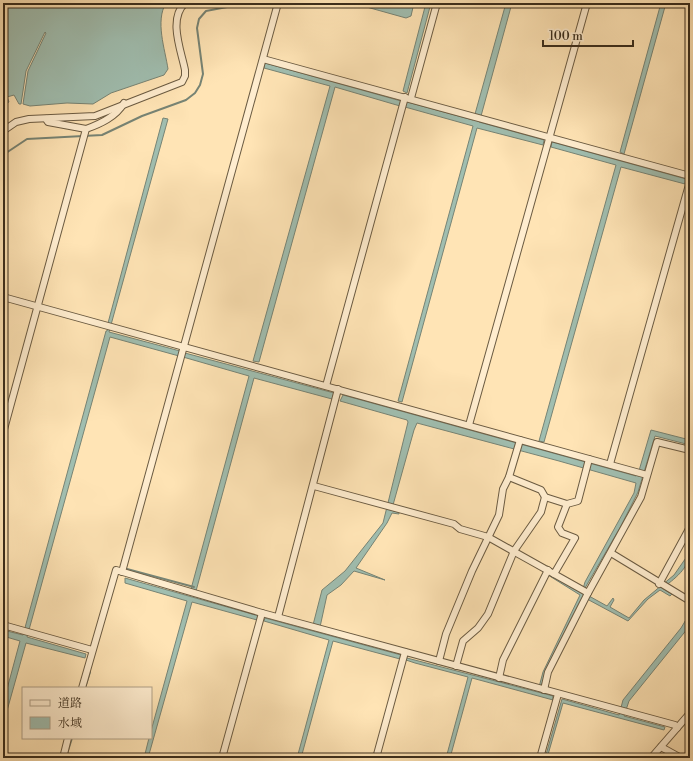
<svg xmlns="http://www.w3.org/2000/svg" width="693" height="761" font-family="'Libre Bodoni','Noto Serif JP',serif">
<rect width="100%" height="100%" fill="#ffe4b5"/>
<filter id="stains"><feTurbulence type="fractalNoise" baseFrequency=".005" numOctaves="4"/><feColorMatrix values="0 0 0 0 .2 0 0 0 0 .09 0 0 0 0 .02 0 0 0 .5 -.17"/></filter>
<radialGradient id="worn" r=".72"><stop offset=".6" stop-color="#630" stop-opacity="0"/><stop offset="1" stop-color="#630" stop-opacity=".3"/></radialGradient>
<g fill="#a0beb0" stroke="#778475">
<path d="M3 3H166C155 21 165 49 168 69L164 75 111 93 93 104 67 103 30 106 23 104 28 71 46 33 45 32 26 71 21 104H19L14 95 7 97 9 102 3 105Z"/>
<polygon points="362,3 414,3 411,16 406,18 363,6"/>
<polygon points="426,3 431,3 407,93 403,91"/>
<polygon points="506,3 512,3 481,116 475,114"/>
<polygon points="661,3 666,3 624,154 620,152"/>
<polygon points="265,63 401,101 400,106 335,87 259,362 253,361 330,86 264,68"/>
<polygon points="407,102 473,120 474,118 480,120 479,122 544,140 543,145 477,128 402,402 398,401 473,126 405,107"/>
<polygon points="163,118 168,119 109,332 180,351 179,356 110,337 27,637 86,654 85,658 26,643 3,725 3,704 20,641 3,636 3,630 23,635 106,331 107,331 109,323 108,323"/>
<polygon points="552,142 686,179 685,184 621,167 544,442 539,441 616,165 551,147"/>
<polygon points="185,353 334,393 332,399 254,378 196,591 191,589 249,376 183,357"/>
<polygon points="343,395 636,476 638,474 651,430 690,440 690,445 655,436 638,492 621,526 585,588 584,595 546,671 541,687 539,687 543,672 580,595 548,575 549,573 582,592 585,582 634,493 636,483 559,461 417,423 414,430 393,505 393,511 399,512 399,514 392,513 387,523 356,568 385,580 354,571 341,585 327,595 320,627 313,625 322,590 345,571 383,523 408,422 407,420 340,401"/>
<path d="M690 552C690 567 674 580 662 588L672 594 670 596 660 590 648 599 628 621 587 599 589 596 607 606 613 598 614 600 610 607 629 618 644 600 674 575Z"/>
<polygon points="125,578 259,616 257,620 192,602 148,758 144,758 149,738 151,738 151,731 187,601 125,583"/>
<polygon points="690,613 690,624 688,628 629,701 624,716 665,727 664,730 563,703 547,758 545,758 562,699 619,715 623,700 681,628"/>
<polygon points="265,618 401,655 400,659 333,641 301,758 297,758 329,640 264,621"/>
<polygon points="407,658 553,696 553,700 472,678 450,758 446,758 468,677 415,663 406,660"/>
</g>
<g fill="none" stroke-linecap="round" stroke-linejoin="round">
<g stroke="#778475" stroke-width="2">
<polyline points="3,155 27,139 102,135 142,116 186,100 195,93 200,85 203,74 197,28 199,19 206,11 248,3"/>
<polyline points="127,569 194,587"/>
<polyline points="85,688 90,672"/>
<polyline points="66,757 72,738"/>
<polyline points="682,757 690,751"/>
</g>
<g stroke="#6b5b42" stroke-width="8">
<g id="minor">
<polyline points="263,59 690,176"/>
<polyline points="411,98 437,3"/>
<polyline points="46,119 48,122 86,129"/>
<path d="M3 131 16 122 29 119 95 116 182 82 185 76V70C181 50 168 19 185 3"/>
<polyline points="3,297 647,475"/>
<polyline points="326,386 405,97"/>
<polyline points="469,425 587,3"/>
<path d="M3 433 86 129C100 124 116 117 124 103"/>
<polyline points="610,464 690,181"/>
<polyline points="509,477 541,490 545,497 567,504"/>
<polyline points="314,486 454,524 460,529 488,537 588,593"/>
<polyline points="611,553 690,601"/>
<polyline points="122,572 278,3"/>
<polyline points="554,574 575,538 562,533 558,527 567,504 578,501 589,459"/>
<polyline points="659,584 690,527"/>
<polyline points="278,617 338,389"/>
<polyline points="3,625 92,650"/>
<polyline points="439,661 446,634 472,571 499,515 503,489 509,477 520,440"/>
<polyline points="456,666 463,641 478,628 488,614 514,551 541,512 545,497"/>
<polyline points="499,678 503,660 548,570"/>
<polyline points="82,688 116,570 262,613 675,725 677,728"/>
<polyline points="544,690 548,672 588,593 641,497 657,442 690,450"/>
<polyline points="661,747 681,758"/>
<polyline points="63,758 68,738"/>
<polyline points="222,758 262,613"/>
<polyline points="376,758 405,652"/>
<polyline points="540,758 558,694"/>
<polyline points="651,758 690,713"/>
</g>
</g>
<use href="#minor" stroke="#ffedcf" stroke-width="6"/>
</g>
<rect width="693" height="761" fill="none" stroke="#ffe4b5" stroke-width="16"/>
<rect x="4" y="4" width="685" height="753" fill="none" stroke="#3a2d1c" stroke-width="2"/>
<rect x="8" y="8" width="677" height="745" fill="none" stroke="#3a2d1c"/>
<rect x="22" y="687" width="130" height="52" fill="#ffedcf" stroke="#b0a087"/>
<rect x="30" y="700" width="20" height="6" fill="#ffedcf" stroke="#b0a087"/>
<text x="58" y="707" font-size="12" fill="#3a2d1c">道路</text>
<rect x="30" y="717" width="20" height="12" fill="#a0beb0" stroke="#b0a087"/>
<text x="58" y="727" font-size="12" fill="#3a2d1c">水域</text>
<path d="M543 40v6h90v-6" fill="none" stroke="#3a2d1c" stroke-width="2"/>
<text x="549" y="40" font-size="12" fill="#3a2d1c" stroke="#ffedcf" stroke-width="3" paint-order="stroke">100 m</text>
<rect width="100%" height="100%" filter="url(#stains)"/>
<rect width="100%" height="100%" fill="url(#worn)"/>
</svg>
